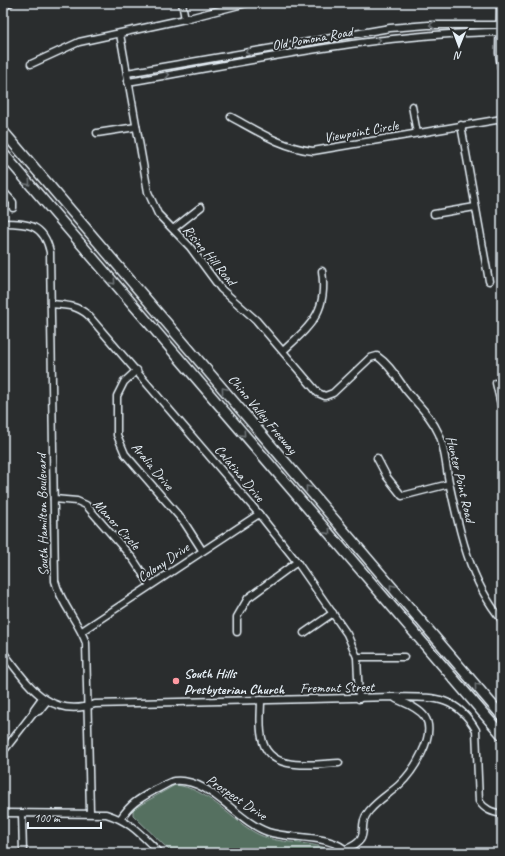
<svg xmlns="http://www.w3.org/2000/svg" width="505" height="856" font-family="Caveat,sans-serif">
<rect width="100%" height="100%" fill="#2a2d2e"/>
<filter id="ink" filterUnits="userSpaceOnUse"><feTurbulence type="fractalNoise" baseFrequency=".025" numOctaves="2"/><feDisplacementMap in="SourceGraphic" scale="8" xChannelSelector="R" yChannelSelector="G"/><feConvolveMatrix kernelMatrix="1 2 1 2 8 2 1 2 1" color-interpolation-filters="sRGB"/></filter>
<g filter="url(#ink)">
<path fill="#547060" stroke="#9eb0ac" d="M175 785C207 788 228 817 254 832 279 847 311 838 337 853H172L133 815V809Z"/>
<g fill="none" stroke-linecap="round" stroke-linejoin="round">
<g stroke="#e8f1f8" stroke-width="9">
<g id="minor">
<polyline points="182,3 185,19"/>
<polyline points="500,3 499,53 502,74"/>
<polyline points="3,6 10,3"/>
<path d="M120 34 148 192 158 214 190 247 221 289 256 320 318 393 325 396 333 393 370 358 377 356C389 364 397 378 406 390 418 405 431 416 439 434 445 448 446 467 449 482 459 530 470 582 502 620"/>
<polyline points="31,64 79,42 185,19 247,3"/>
<polyline points="127,73 390,28 428,25 499,25"/>
<path d="M128 82C252 61 376 33 502 32"/>
<polyline points="412,106 417,133"/>
<path d="M231 117C257 131 283 148 313 151L502 119"/>
<polyline points="461,125 489,281"/>
<polyline points="97,133 136,127"/>
<polyline points="3,191 13,202 13,208"/>
<polyline points="434,214 475,207"/>
<path d="M3 223C28 223 44 224 50 252L55 581C61 604 78 621 86 643L90 812"/>
<polyline points="173,229 201,207"/>
<path d="M51 304C65 305 76 305 88 315L259 514 297 562 347 634 357 657 359 699"/>
<path d="M283 351C311 325 328 312 322 271"/>
<polyline points="137,370 124,382 117,396 117,435 125,454 184,522 202,550"/>
<polyline points="496,383 502,409"/>
<polyline points="377,458 387,477 402,496 449,484"/>
<polyline points="54,499 77,501 86,505 133,559 150,585"/>
<polyline points="82,631 259,514"/>
<polyline points="237,632 237,617 248,598 297,562"/>
<polyline points="304,633 333,613"/>
<path d="M3 652C28 684 49 720 95 704L393 697C429 698 455 693 476 730L479 801C485 810 492 812 502 814"/>
<polyline points="357,657 404,657"/>
<path d="M261 700C261 712 259 726 262 738 268 773 313 764 339 763"/>
<polyline points="33,713 39,711 47,701"/>
<polyline points="6,748 33,713 34,709 42,698"/>
<path d="M3 813 106 814C132 822 141 835 160 853"/>
<polyline points="22,813 23,853"/>
<path d="M121 818C131 803 139 799 155 790 161 788 168 782 174 781 210 777 236 821 268 832 292 840 330 833 349 853"/>
<path d="M346 849C374 838 355 828 369 811 378 800 389 794 399 785 413 772 437 735 425 717 419 708 405 703 396 699"/>
</g>
</g>
<g stroke="#e8f1f8" stroke-width="12">
<g id="highway">
<polyline points="3,131 502,716"/>
<polyline points="3,153 502,735"/>
</g>
</g>
<use href="#minor" stroke="#2a2d2e" stroke-width="6"/>
<use href="#highway" stroke="#2a2d2e" stroke-width="9"/>
</g>
<defs><path id="oneway-chevron" d="M-2-3.5L2.5 0L-2 3.5" fill="none" stroke-width="1.6" stroke-linecap="round" stroke-linejoin="round"/></defs>
<g stroke="#6c7275">
<use href="#oneway-chevron" transform="translate(432 25) rotate(179)"/>
<use href="#oneway-chevron" transform="translate(378 40) rotate(-6)"/>
<use href="#oneway-chevron" transform="translate(248 52) rotate(170)"/>
<use href="#oneway-chevron" transform="translate(167 75) rotate(-10)"/>
<use href="#oneway-chevron" transform="translate(28 183) rotate(49)"/>
<use href="#oneway-chevron" transform="translate(113 282) rotate(49)"/>
<use href="#oneway-chevron" transform="translate(224 390) rotate(-130)"/>
<use href="#oneway-chevron" transform="translate(243 434) rotate(49)"/>
<use href="#oneway-chevron" transform="translate(308 488) rotate(-130)"/>
<use href="#oneway-chevron" transform="translate(328 532) rotate(49)"/>
<use href="#oneway-chevron" transform="translate(392 587) rotate(-130)"/>
<use href="#oneway-chevron" transform="translate(477 686) rotate(-130)"/>
</g>
</g>
<circle fill="#ff9aa2" stroke="#2a2d2e" stroke-width="1.5" cx="176" cy="681" r="4"/>
<g text-anchor="middle" stroke-width="3.5" stroke-linejoin="round" paint-order="stroke">
<g font-size="14" fill="#e8f1f8" stroke="#2a2d2e">
<text transform="translate(312 38) rotate(-10)" y="5">Old Pomona Road</text>
<text transform="translate(361 131) rotate(-10)" y="5">Viewpoint Circle</text>
<text transform="translate(210 255) rotate(50)" y="5">Rising Hill Road</text>
<text transform="translate(263 414) rotate(50)" y="5">Chino Valley Freeway</text>
<text transform="translate(153 466) rotate(50)" y="5">Aralia Drive</text>
<text transform="translate(240 473) rotate(50)" y="5">Calatina Drive</text>
<text transform="translate(461 479) rotate(77)" y="5">Hunter Point Road</text>
<text transform="translate(42 515) rotate(-91)" y="5">South Hamilton Boulevard</text>
<text transform="translate(117 524) rotate(48)" y="5">Manor Circle</text>
<text transform="translate(163 562) rotate(-34)" y="5">Colony Drive</text>
<text transform="translate(337 687) rotate(-1)" y="5">Fremont Street</text>
<text transform="translate(237 797) rotate(34)" y="5">Prospect Drive</text>
</g>
<g font-size="14" font-weight="bold" fill="#e8f1f8" stroke="#2a2d2e" text-anchor="start">
<text x="184" y="678">South Hills<tspan x="184" dy="16">Presbyterian Church</tspan></text>
</g>
</g>
<rect width="505" height="856" fill="none" stroke="#2a2d2e" stroke-width="16"/>
<rect x="8" y="8" width="489" height="840" fill="none" stroke="#e8f1f8" stroke-width="1.5" filter="url(#ink)"/>
<g transform="translate(459 46) rotate(181)" stroke="#2a2d2e" stroke-width="3" paint-order="stroke">
<path d="M0-3L7 15L0 10L-7 15Z" fill="#e8f1f8"/>
<text y="-6" font-size="11" font-weight="bold" text-anchor="middle" fill="#e8f1f8">N</text>
</g>
<path d="M28 822v6h73v-6" fill="none" stroke="#e8f1f8" stroke-width="2"/>
<text x="34" y="822" font-size="12" fill="#e8f1f8" stroke="#2a2d2e" stroke-width="3" paint-order="stroke">100 m</text>
</svg>
